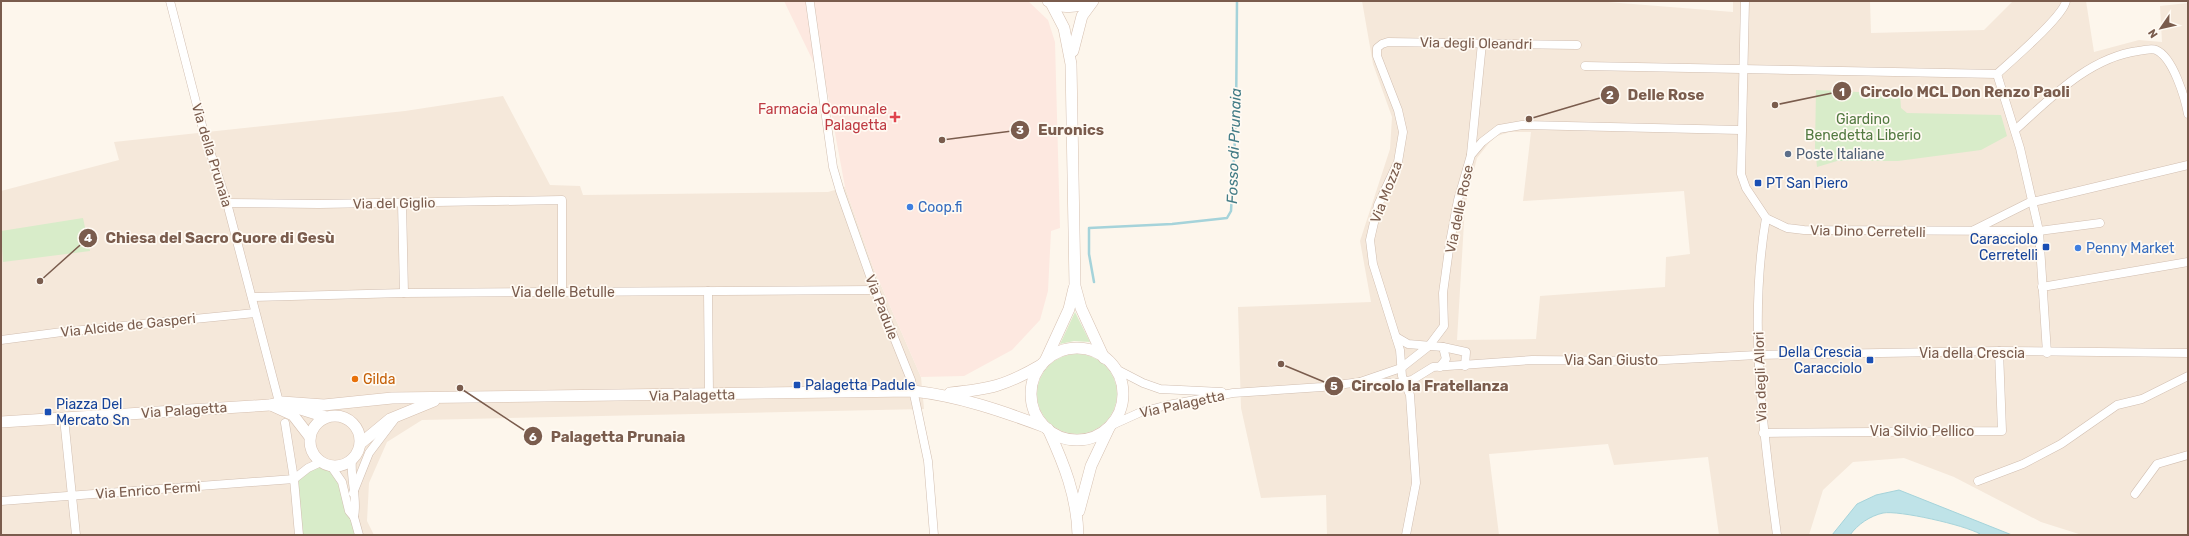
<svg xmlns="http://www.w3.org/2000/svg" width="2189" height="536" font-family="Rubik,sans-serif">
<rect width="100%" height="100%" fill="#fdf6ec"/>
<g fill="#f5e8da" fill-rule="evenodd">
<path d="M1362 1H1595L1733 12V1H1870L1871 33 1984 30 2013 1H2086L2094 52 2139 40 2162 42 2160 6 2188 3V535H2082L2041 522 1954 477 1904 458 1853 462 1823 490 1809 535H1719L1708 457 1614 465 1608 444 1489 454 1499 535H1327L1326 495 1261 498 1241 408 1238 307 1371 302 1360 241 1390 149 1392 117 1373 64ZM1510 132H1531L1523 201 1684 191 1690 254 1666 257 1665 287 1540 296 1536 339 1457 340 1465 206 1477 158 1489 143 1497 136Z"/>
<polygon points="503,96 550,185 580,186 583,195 828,192 845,187 873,267 921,377 924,409 422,420 387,442 369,483 367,521 374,535 1,535 1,191 119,160 114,142 405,111"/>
</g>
<polygon fill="#fde8e0" points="784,1 1028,1 1048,20 1055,42 1060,228 1051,231 1048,291 1040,320 1012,350 964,376 921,377 873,267 845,187 827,90"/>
<g fill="#d8ecc9">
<polygon points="1816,90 1900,94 1901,108 1907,113 2001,115 2007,136 1981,150 1898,161 1837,161 1817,167 1815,147"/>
<polygon points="83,218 90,251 3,262 1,231"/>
<polygon points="1075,312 1090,342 1074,341 1060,344"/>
<circle cx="1077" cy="394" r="40"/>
<polygon points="321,462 331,466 359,535 299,535 294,479"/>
</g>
<path fill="#bfe3e8" stroke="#a5d3da" d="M1899 490 2012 535H1978L1980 534C1965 525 1898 510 1883 513 1870 516 1858 524 1850 535H1832L1857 504 1876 495Z"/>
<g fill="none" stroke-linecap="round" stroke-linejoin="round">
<polyline stroke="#a5d3da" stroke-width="2.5" points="1094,282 1089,254 1089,228 1172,224 1227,218 1231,211 1236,120 1237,1"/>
<g stroke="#d1beb0" stroke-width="9">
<g id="street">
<polyline points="170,1 204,133 227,203 279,402"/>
<polyline points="1745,1 1741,174 1746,188 1766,218 1787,228 1804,230 2039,231 2100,223"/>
<polyline points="810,3 833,167 840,191 875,290 911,380 928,461 934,535"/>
<path d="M1585 66 1997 74C2011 61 2063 17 2066 1"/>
<polyline points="1997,74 2020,148 2039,231 2047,353"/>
<path d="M2015 130C2051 98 2088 58 2138 51 2143 50 2152 48 2156 50 2173 57 2185 98 2188 114"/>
<polyline points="1471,154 1482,43"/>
<polyline points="227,203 319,204 562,200 562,292"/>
<polyline points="402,203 404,293"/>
<path d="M1766 218C1748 323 1763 430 1777 535"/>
<polyline points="1974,230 2032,201 2037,201 2188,165"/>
<polyline points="2042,287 2188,262"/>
<polyline points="708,291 709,395"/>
<polyline points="252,297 404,293 875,290"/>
<polyline points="1396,337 1408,344 1443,347 1446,359 1440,367"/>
<polyline points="1,340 62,332 255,313"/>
<polyline points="1443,347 1466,352 1465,366"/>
<polyline points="1114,368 1143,383 1160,389 1222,392"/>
<polyline points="1360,382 1398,383 1412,380 1433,367 1532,360 1646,361 1757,355 1999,351 2188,353"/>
<polyline points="64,418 76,535"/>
<polyline points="285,423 294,479 299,535"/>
<polyline points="1110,426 1141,412 1168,405 1233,393 1322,387 1360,382 1401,368 1429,346 1444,326 1443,293 1450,242 1458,200 1471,155 1482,142 1499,129 1522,125 1740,130"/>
<polyline points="1763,433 2002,431 1999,351"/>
<path d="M352 460C350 479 358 499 354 517"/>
<polyline points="331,466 342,482 349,511 354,517 359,535"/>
<polyline points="294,479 308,468 321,462"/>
<polyline points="1978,481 2023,464 2061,444 2117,405 2142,399 2188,376"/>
<polyline points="353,493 369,453 394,420"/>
<polyline points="2135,494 2157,464 2188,455"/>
<polyline points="1,501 294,479"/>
<polyline points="1406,535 1416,483 1410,395 1402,376 1400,350 1373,264 1370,240 1378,205 1398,162 1403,132 1398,110 1377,56 1377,48 1382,44 1388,42 1577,45"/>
</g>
</g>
<g stroke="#d6c0b0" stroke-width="12">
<g id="secondary">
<path d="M1048 1C1062 9 1078 8 1091 1"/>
<polyline points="1051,3 1064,28 1071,64 1075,286 1081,308 1104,358"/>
<polyline points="1073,51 1082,16 1093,1"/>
<circle cx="1077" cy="394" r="46"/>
<polyline points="1046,359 1069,309 1074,288"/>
<path d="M950 393C990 389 1005 386 1041 365"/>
<polyline points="271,405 293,415 310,437"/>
<polyline points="294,407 326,417"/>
<circle cx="335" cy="441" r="25"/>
<path d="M1 422 270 405 282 402 324 405 392 398 913 391C959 396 1002 411 1045 427"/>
<path d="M1048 429C1064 464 1077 496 1078 535"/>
<polyline points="361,443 390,419 434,401"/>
<polyline points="1079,511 1091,466 1109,428"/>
</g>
</g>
<use href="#street" stroke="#fff" stroke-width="8"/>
<use href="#secondary" stroke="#fff" stroke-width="11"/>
</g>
<path fill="#e0444e" stroke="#fffaf3" stroke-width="1.5" d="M893 111h4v4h4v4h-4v4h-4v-4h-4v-4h4z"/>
<circle fill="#5c6f8a" stroke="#fffaf3" stroke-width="1.5" cx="1788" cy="154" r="4"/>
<g fill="#1a4fb4" stroke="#fffaf3" stroke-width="1.5">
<rect x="1754" y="179" width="8" height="8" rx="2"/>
<rect x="2042" y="243" width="8" height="8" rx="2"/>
<rect x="1866" y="356" width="8" height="8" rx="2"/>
<rect x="793" y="381" width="8" height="8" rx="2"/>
<rect x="44" y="408" width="8" height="8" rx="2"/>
</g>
<g fill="#3f7fe0" stroke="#fffaf3" stroke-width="1.5">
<circle cx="910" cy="207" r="4"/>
<circle cx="2078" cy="248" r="4"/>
</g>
<circle fill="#e8710a" stroke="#fffaf3" stroke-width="1.5" cx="355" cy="379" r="4"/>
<g text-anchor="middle" stroke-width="3.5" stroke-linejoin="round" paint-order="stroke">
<g font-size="14" fill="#7a5c4d" stroke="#fffaf3">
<text transform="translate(1476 43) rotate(1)" y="5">Via degli Oleandri</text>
<text transform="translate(212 155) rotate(73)" y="5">Via della Prunaia</text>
<text transform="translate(1386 192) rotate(-69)" y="5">Via Mozza</text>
<text transform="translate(394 203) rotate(-1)" y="5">Via del Giglio</text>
<text transform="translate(1459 209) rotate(-78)" y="5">Via delle Rose</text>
<text transform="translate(1868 231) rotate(1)" y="5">Via Dino Cerretelli</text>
<text x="563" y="297">Via delle Betulle</text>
<text transform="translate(882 307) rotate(69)" y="5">Via Padule</text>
<text transform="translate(128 325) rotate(-6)" y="5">Via Alcide de Gasperi</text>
<text x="1972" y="358">Via della Crescia</text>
<text x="1611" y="365">Via San Giusto</text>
<text transform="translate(1760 377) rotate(-92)" y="5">Via degli Allori</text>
<text transform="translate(692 395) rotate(-1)" y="5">Via Palagetta</text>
<text transform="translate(1182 404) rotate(-12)" y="5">Via Palagetta</text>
<text transform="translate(184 410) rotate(-4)" y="5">Via Palagetta</text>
<text x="1922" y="436">Via Silvio Pellico</text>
<text transform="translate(148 490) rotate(-4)" y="5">Via Enrico Fermi</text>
</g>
<g font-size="14" fill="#be3a42" stroke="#fffaf3" text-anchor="end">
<text x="887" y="114">Farmacia Comunale<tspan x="887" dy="16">Palagetta</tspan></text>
</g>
<g font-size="14" fill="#537a41" stroke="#fffaf3">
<text x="1863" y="124">Giardino<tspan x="1863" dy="16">Benedetta Liberio</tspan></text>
</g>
<g font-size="14" fill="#4e5e75" stroke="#fffaf3" text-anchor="start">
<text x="1796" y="159">Poste Italiane</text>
</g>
<g font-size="14" fill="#164399" stroke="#fffaf3" text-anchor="start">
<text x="1766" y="188">PT San Piero</text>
<text x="2038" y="244" text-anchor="end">Caracciolo<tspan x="2038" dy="16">Cerretelli</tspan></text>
<text x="1862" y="357" text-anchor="end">Della Crescia<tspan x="1862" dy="16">Caracciolo</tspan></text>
<text x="805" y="390">Palagetta Padule</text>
<text x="56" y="409">Piazza Del<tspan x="56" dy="16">Mercato Sn</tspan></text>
</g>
<g font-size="14" fill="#366cbe" stroke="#fffaf3" text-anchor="start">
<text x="918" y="212">Coop.fi</text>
<text x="2086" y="253">Penny Market</text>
</g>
<g font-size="14" fill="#c56008" stroke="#fffaf3" text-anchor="start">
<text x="363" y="384">Gilda</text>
</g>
<g font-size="15" font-style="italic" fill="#437c86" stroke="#fffaf3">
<text transform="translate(1234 146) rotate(-88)" y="5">Fosso di Prunaia</text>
</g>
</g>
<path fill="none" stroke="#7a5c4d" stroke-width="1.5" d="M1775 105L1842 91M1529 119L1610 95M942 140L1020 130M40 281L88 238M1281 364L1334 386M460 388L533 436"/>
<g fill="#7a5c4d" stroke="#fffaf3" stroke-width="1.5">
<circle cx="1775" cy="105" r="4"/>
<circle cx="1529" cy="119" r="4"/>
<circle cx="942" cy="140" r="4"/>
<circle cx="40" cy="281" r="4"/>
<circle cx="1281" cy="364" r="4"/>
<circle cx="460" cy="388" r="4"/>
<circle cx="1842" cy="91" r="10"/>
<circle cx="1610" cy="95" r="10"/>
<circle cx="1020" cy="130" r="10"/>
<circle cx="88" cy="238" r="10"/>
<circle cx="1334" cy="386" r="10"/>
<circle cx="533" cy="436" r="10"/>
</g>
<g font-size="12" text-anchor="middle" font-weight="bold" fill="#fff">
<text x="1842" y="96">1</text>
<text x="1610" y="99">2</text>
<text x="1020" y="134">3</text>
<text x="88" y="242">4</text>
<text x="1334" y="390">5</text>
<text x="533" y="441">6</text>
</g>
<g font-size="15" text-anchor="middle" font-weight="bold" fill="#7a5c4d" stroke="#fffaf3" stroke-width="3.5" stroke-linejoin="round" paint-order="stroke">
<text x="1965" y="97">Circolo MCL Don Renzo Paoli</text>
<text x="1666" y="100">Delle Rose</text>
<text x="1071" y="135">Euronics</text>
<text x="220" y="243">Chiesa del Sacro Cuore di Gesù</text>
<text x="1430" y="391">Circolo la Fratellanza</text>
<text x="618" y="442">Palagetta Prunaia</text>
</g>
<rect width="2189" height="536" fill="none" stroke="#7a5c4d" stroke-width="4"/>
<g transform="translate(2161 28) rotate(236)" stroke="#fffaf3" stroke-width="3" paint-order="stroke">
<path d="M0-3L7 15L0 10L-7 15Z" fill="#7a5c4d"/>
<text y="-6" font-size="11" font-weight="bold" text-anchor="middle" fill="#7a5c4d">N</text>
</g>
</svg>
